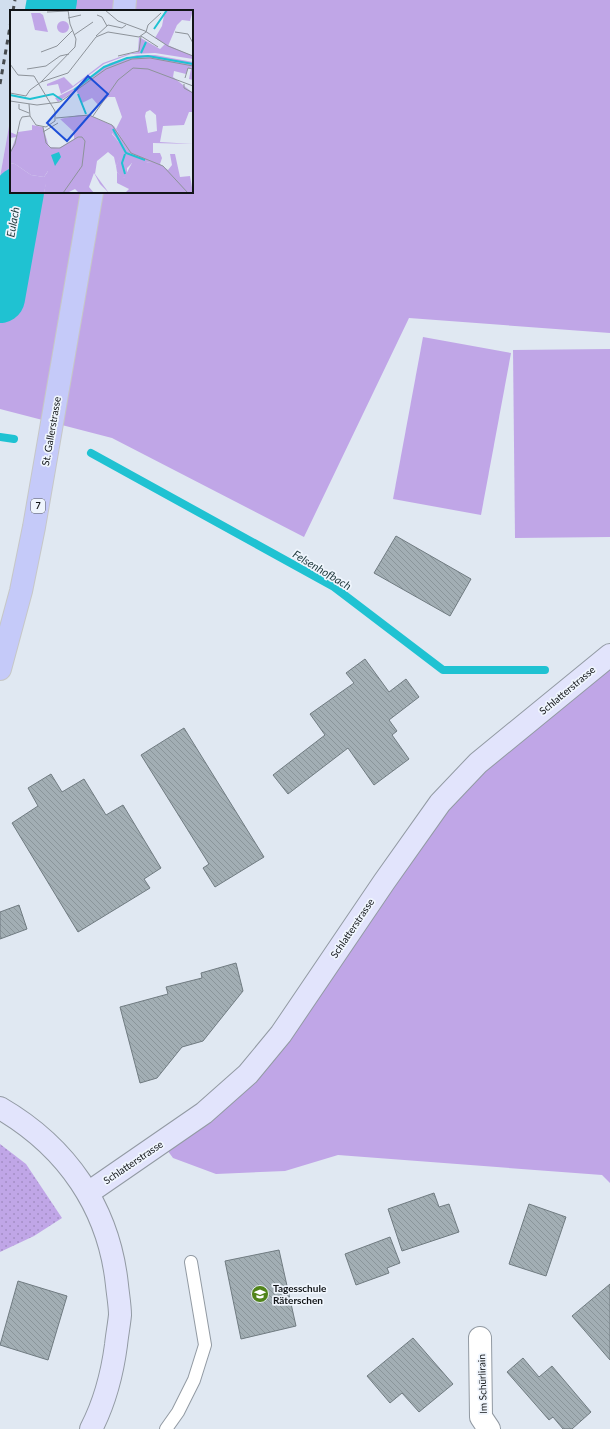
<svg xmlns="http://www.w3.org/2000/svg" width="610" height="1429" font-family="Lato,sans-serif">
<defs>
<pattern id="park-dots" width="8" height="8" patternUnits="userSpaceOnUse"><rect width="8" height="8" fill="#c0a6e7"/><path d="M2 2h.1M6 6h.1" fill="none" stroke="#a48ec5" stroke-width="1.8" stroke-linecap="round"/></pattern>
<pattern id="building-back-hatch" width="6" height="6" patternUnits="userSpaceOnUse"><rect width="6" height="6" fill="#a2aeb4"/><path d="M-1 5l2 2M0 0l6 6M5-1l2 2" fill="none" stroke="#8a959a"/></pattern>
</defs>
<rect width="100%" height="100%" fill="#e0e8f2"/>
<polygon fill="#d1deee" points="0,0 31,0 29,11 11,11 11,115 0,177"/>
<g fill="#c0a6e7">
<polygon points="31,0 610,0 610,333 409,318 304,537 112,438 0,409 0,177 11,115 11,192 192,192 192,11 29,11"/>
<polygon points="423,337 511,353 481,515 393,499"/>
<polygon points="610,349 610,537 515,538 513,350"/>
<polygon points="610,666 610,1183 602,1175 338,1155 285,1171 216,1174 173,1158 162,1143 248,1074 440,803"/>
</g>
<polygon fill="url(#park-dots)" points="0,1144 26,1164 62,1218 34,1236 0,1252"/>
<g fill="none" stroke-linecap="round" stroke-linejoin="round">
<g stroke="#1fc2d2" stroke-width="8">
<polyline points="0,437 14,439"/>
<polyline points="91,453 334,587 443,670 545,670"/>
</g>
<g stroke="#1fc2d2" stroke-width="50">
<polyline points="50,11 52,0"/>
<polyline points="0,298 19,192"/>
</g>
</g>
<g fill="url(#building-back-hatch)" stroke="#707b81">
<polygon points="396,536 471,579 450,616 374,573"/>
<polygon points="365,659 389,692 406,679 419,697 389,720 397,731 392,735 409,759 374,785 348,748 288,794 273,775 325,735 310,714 354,683 346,673"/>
<polygon points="184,728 264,857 215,887 203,868 209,864 141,755"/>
<polygon points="51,774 62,792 84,779 106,815 123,805 161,868 144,879 150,888 78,932 12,823 38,806 28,788"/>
<polygon points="19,905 27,929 0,939 0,912"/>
<polygon points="236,963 243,991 203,1041 182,1047 157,1078 140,1083 120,1007 168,994 166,987 202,978 201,973"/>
<polygon points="434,1193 439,1207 449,1204 459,1232 402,1251 388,1209"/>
<polygon points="529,1204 566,1217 546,1276 509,1264"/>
<polygon points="390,1237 400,1263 387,1268 389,1273 356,1285 345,1254"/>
<polygon points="279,1250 296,1326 241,1339 225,1261"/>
<polygon points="18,1281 67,1296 48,1360 0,1345"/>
<polygon points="610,1284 610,1360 572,1316"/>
<polygon points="413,1338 453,1384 419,1412 402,1393 390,1403 367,1376"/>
<polygon points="523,1358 539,1377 552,1366 591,1412 572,1429 563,1429 553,1417 549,1420 507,1372"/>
</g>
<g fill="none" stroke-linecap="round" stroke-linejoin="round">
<g stroke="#929aa3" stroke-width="14">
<polyline id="lane" points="166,1429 178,1412 194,1380 205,1345 191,1262"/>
</g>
<g stroke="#929aa3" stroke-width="24">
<polyline id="street" points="480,1338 481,1417 489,1429"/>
</g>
<g stroke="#929aa3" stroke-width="24">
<g id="secondary">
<path d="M0 1108C67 1147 109 1208 117 1285 118 1295 120 1306 120 1315 119 1325 117 1335 116 1345 112 1375 105 1402 91 1429"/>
<polyline points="88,1193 204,1113 248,1074 281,1034 384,882 440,803 478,763 610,655"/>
</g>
</g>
<g stroke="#c6c7c7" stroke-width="24">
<g id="primary">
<polyline points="124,11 125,0"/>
<polyline points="0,669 21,591 34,527 92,192"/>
</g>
</g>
<use href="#lane" stroke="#fff" stroke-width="12"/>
<use href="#street" stroke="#fff" stroke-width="22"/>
<use href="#secondary" stroke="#e2e4fc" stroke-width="22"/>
<use href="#primary" stroke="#c5caf9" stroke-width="22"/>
<g stroke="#464b4f" stroke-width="3" stroke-dasharray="5 5" stroke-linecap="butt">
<polyline points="13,11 15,0"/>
<polyline points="0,84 11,21"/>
</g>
</g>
<defs>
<g id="school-disc" transform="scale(0.9)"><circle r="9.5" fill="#51841a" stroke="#eff5fd"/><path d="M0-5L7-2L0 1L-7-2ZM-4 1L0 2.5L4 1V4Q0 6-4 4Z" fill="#fff"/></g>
</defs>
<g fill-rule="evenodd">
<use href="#school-disc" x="260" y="1294"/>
</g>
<g text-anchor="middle" stroke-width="3.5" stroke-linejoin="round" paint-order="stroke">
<rect fill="#eff5fd" stroke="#54585c" stroke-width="1" x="31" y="499" width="14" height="14" rx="3"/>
<g font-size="9" font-weight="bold" fill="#111417">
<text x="38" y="509">7</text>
</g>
<g font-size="10" fill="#111417" stroke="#eff5fd">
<text transform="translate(51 431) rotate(-80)" y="4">St. Gallerstrasse</text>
<text transform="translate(567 690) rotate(-40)" y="4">Schlatterstrasse</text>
<text transform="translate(352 928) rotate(-56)" y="4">Schlatterstrasse</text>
<text transform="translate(133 1162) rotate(-34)" y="4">Schlatterstrasse</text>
<text transform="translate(482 1384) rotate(-92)" y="4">Im Schürlirain</text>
</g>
<g font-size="10" font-weight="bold" fill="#111417" stroke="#eff5fd" text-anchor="start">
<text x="273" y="1292">Tagesschule<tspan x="273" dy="12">Räterschen</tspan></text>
</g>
<g font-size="11" font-style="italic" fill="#243d40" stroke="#eff5fd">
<text transform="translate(13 222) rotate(-80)" y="4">Eulach</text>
<text transform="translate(322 570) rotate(31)" y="4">Felsenhofbach</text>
</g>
</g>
<g transform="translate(10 10)">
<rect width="183" height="183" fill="#e0e8f2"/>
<path d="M47 17a6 6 0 1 1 12 0a6 6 0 1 1-12 0ZM129 27 150 39 155 34 183 46V49L145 43 121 44 94 54 62 78 51 84 48 74 37 76V74L54 67 63 76 93 53 118 44 128 42ZM127 45H145L183 52V70L179 69 181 59 178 58 176 64 164 61 163 67 183 83V102H179L174 115 153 116 150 132 183 134 143 133V143H150L152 148 150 154 158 160 162 155 160 144H165L170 167 180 166 183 183H115L119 179 107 173V162L114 168 122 153 142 152 118 139 106 119 112 107 105 87H98L89 96 82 88 72 93 66 80 48 92 45 88 63 79 100 53ZM140 100 146 105 147 121 138 123 135 106 136 102ZM69 105H79L102 118V124L113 137 114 141 106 156 104 147 98 142 87 151 85 164 99 183 90 174 84 163 79 177 84 183H69L65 179 57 183H34L38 161 34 167 21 165 5 154 0 153V143L6 127 0 128V122L7 125 8 122 22 120V115L33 117 39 137 49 138 64 129V122L50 109Z" fill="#c0a6e7" fill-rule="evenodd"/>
<path d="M155 0H183L180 11 172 10 167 15 158 36 145 28 152 16ZM79 105 104 116 118 138 142 152H137L135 155 122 153 117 158V167L113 168 107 162 106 156 113 141V137L102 123V118L80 109ZM0 153 5 154 21 165 34 167 39 160V172L36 174 34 183H0Z" fill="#c0a6e7"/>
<path d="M21 3H30L33 5 38 22 25 20Z" fill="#c0a6e7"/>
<path d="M49 142 51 147 45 156 41 145Z" fill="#1fc2d2"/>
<path fill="none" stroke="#1fc2d2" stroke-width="2" d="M144 19 157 0M131 43 136 32M64 80 94 57 117 48 138 46 183 54M68 84 76 104M0 85 20 89 43 84 52 90M103 119 116 143 135 150M115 164 112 153 115 144"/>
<path fill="none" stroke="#8d939a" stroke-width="1" d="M95 0 108 11 135 21 158 36 183 46M37 2 58 1M87 5 92 7 97 16M58 8 71 5M136 22 138 15 151 3M165 22 178 24 183 33M64 25 83 12M86 26 98 15 112 18 116 15M131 26 148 37M31 42 47 36 63 20M108 46 129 41 131 26M0 54 8 65 24 66 45 101V111L36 117 26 115 20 106 19 94M17 59 36 56 50 46 59 44M175 68 178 58 183 59M31 72 58 63 86 27 98 22 129 27 136 22M174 74V78L183 83M0 83 16 86 20 80 31 72 65 37 66 29 60 14 58 0M0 91 27 95 50 92 96 59 122 49 140 48 183 56M9 94V99L19 103M83 106 108 70 123 58 138 59 183 76M46 108 79 105 102 115 121 143 153 156 178 183M33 117 36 133 41 138H50L68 127H72L75 131 72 156 53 183M33 122 48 113M0 143 5 134 10 111 12 107 20 106"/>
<path fill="#1d4ed8" fill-opacity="0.15" stroke="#1d4ed8" stroke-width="2" d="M78 66 98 84 57 131 37 113Z"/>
<rect width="183" height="183" fill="none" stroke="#111417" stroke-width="2"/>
</g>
</svg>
